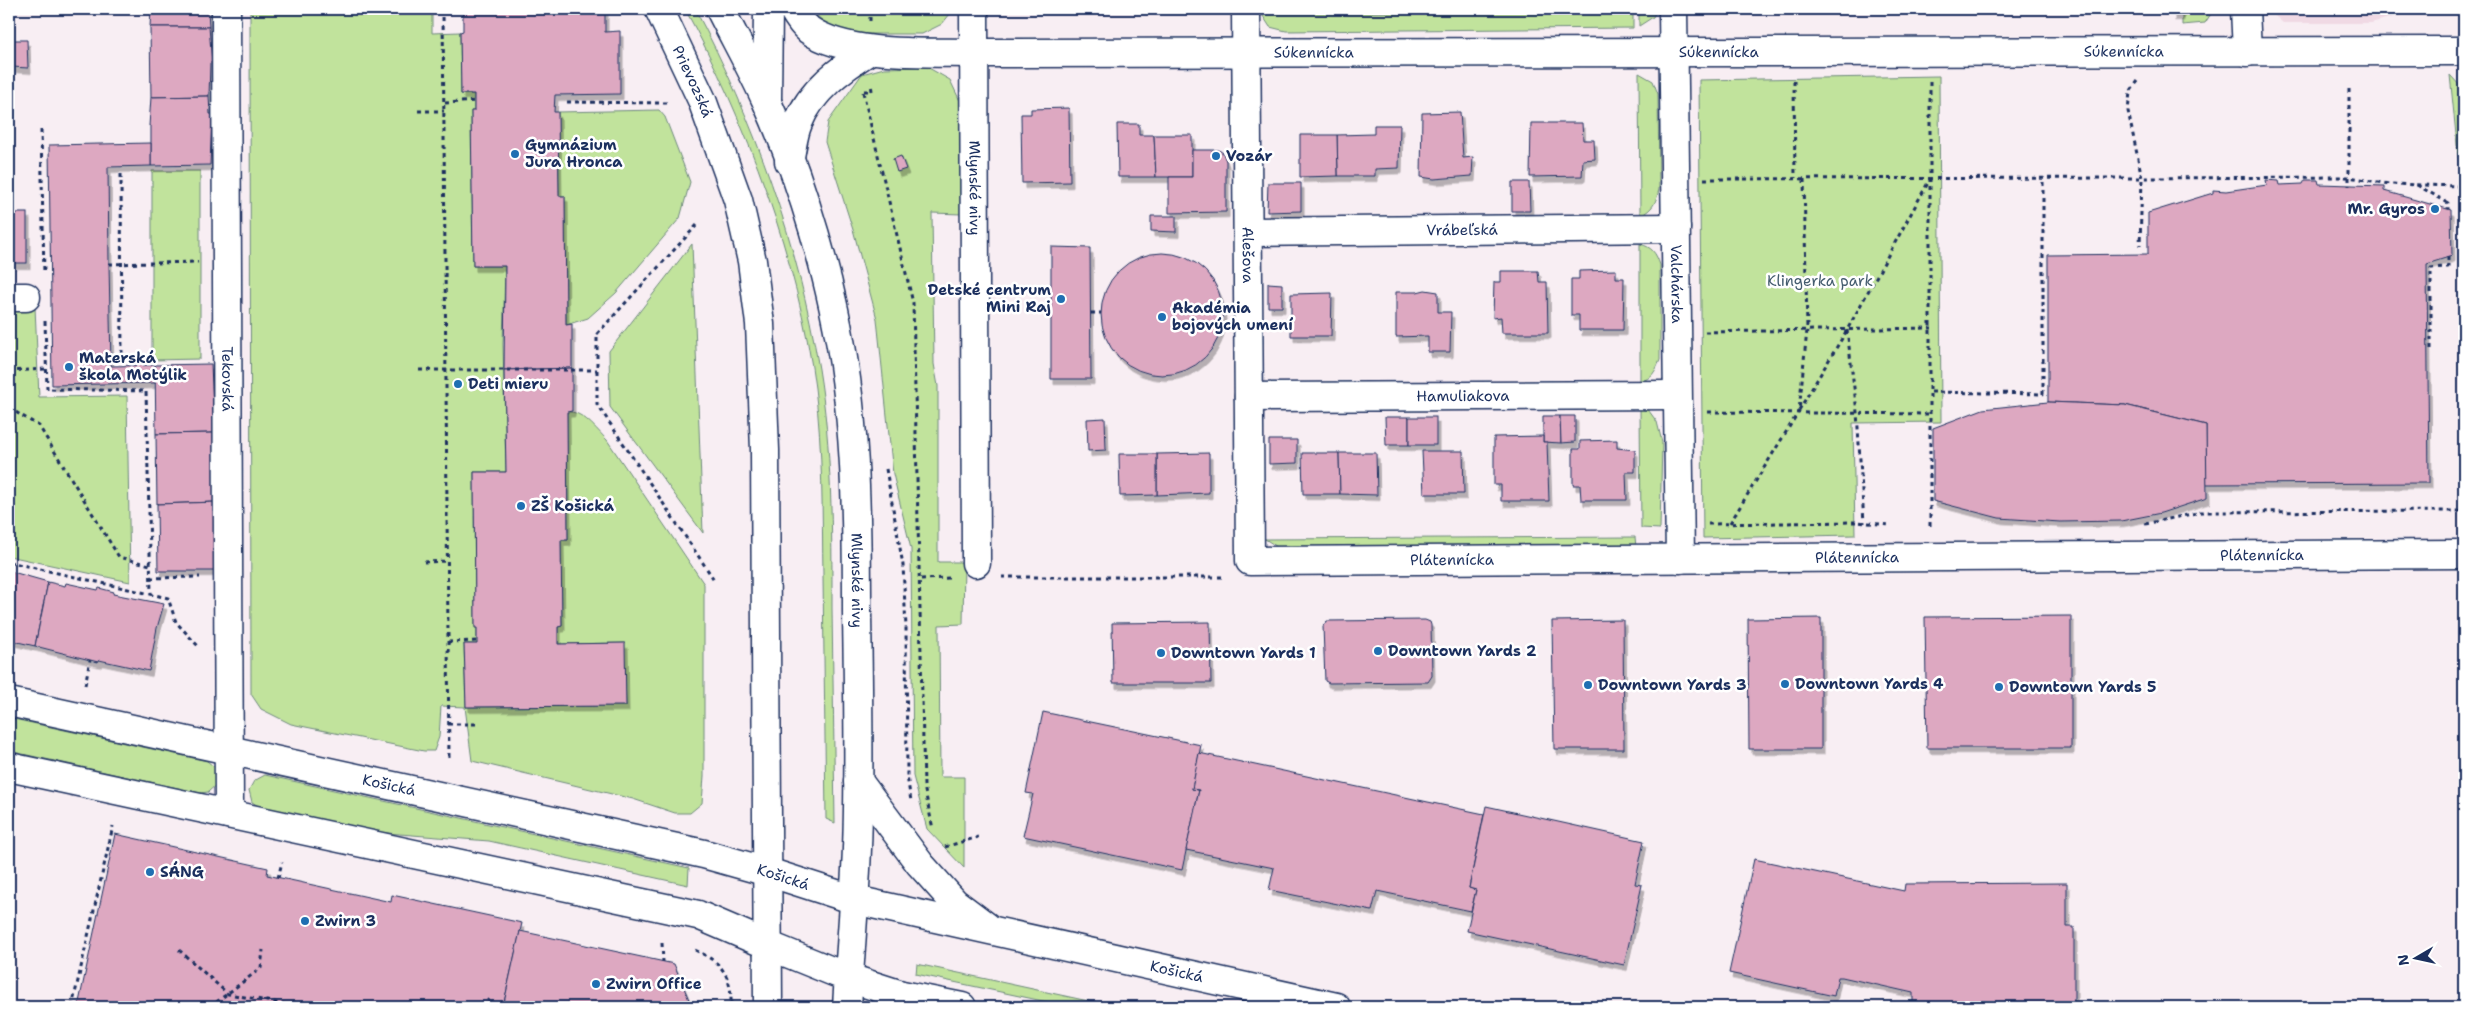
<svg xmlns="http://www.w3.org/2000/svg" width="2473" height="1016" font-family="'Shantell Sans',sans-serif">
<defs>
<filter id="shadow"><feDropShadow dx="3" dy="5.5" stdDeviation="0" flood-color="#0004"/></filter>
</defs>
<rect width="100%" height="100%" fill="#f8eef3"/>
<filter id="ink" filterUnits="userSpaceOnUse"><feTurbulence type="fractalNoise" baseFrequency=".02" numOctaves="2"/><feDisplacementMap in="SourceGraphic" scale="10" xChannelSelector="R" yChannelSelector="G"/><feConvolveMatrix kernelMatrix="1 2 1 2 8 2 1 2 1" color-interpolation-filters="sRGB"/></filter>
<g filter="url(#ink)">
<polygon fill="#f0d9e4" points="2273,9 2414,9 2411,12 2371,23 2283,23 2275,16"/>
<g fill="#c1e39c" stroke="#6e897d">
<path d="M250 9H432V33L460 32 461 94H474V111H471L473 266H505L503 344 506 472H474L475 627 477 628V644H464L466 707 626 706 624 643 558 644V627L562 626 561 540H568L567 412C582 410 597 430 607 440L704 584V776L702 803 690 813H675L633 799 472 761 465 707 441 706 439 737 434 751H424L291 724 261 709 251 694Z"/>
<path d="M685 9H695C755 121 798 243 819 369 832 448 832 529 832 608 833 680 834 751 835 823L826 819C825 738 824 657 823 576 822 513 823 450 815 388 799 262 746 120 685 9Z"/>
<polygon points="810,9 954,9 942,24 922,34 846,34 828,26"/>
<polygon points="1639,9 1657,9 1653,17 1639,26"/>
<polygon points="2182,9 2214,9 2205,23 2182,25"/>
<polygon points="1633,11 1633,28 1286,31 1270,27 1261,13"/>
<polygon points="927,67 950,80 960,101 961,214 932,213 934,364 938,386 938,562 964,562 963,624 939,625 940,777 964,777 964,868 927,829 913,776 911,549 893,474 877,319 854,233 825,142 828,122 862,74 884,68"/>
<path d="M1639 73 1653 81 1658 94 1659 189C1656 203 1653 209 1640 216Z"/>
<polygon points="2450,75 2463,89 2464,101 2464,215"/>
<polygon points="1939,76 1941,422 1853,423 1855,535 1703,538 1699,80"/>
<polygon points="659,110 665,117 690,182 680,218 616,293 588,318 566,325 565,196 559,196 558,112"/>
<polygon points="152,171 200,171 200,359 152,360"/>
<polygon points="692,244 703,533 610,407 609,351"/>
<path d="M1640 244C1652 247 1656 253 1660 265V360C1655 372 1652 378 1640 382Z"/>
<polygon points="9,307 35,307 39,397 127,396 130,582 9,556"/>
<polygon points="1640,409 1649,411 1657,422 1662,442 1660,529 1641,528"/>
<polygon points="1635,537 1636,547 1279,548 1265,539"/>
<polygon points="9,718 207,761 218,770 219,782 208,792 200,793 9,751"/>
<polygon points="265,775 689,868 688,885 489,841 374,832 263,809 252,802 249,790 254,781"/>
<polygon points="917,964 1116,1007 1071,1007 916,974"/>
</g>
<g fill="#dda8c1" stroke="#1b2f5e" filter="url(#shadow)">
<polygon points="151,9 208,9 209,27 150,27"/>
<polygon points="463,9 605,9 605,32 620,31 620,94 555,95 554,112 558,112 559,196 565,196 566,325 572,324 572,368 504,370 505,266 473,266 471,111 474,111 474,94 461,94 460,32 463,31"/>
<rect x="2172" y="9" width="9" height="6"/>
<polygon points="150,27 209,27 212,63 210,63 209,96 151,97"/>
<polygon points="9,40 11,40 12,67 9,67"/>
<polygon points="11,40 27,40 28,68 12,67"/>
<polygon points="209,96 210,114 212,114 210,165 151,166 151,126 149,126 151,97"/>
<polygon points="1069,108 1070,182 1022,183 1021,114 1031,114 1031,109"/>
<polygon points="1460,112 1463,158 1473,157 1472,176 1434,179 1421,177 1422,113"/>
<polygon points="1531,123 1582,123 1583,140 1594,140 1595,159 1583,160 1582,176 1530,177"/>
<polygon points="1117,124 1139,124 1139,135 1154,135 1156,177 1118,177"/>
<polygon points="1374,125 1400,125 1399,168 1375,169 1375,176 1338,176 1337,135 1374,134"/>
<polygon points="1154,135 1192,135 1192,177 1156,177"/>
<polygon points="1300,135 1337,135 1338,176 1300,177"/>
<polygon points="151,143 151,166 108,167 109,264 111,366 155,365 155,383 52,385 49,145"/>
<polygon points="1192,150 1219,150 1223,153 1226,161 1226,212 1169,213 1169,177 1192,177"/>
<polygon points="901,156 906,169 897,172 893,159"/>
<polygon points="2266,180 2279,181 2280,185 2303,184 2305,180 2318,180 2319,184 2384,186 2384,191 2451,210 2452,256 2427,264 2429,483 2206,484 2206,425 2125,405 2048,402 2048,255 2148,254 2148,213 2213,193 2213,190 2226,191 2267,185"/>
<polygon points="1512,182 1529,182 1530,211 1512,211"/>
<polygon points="1268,183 1301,183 1301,211 1267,212"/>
<rect x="9" y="213" width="18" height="50"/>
<polygon points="1151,216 1176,216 1176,232 1151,231"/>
<polygon points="1051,247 1090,248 1091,379 1051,379"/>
<circle cx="1162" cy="314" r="61"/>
<polygon points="1616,270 1616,278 1624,278 1623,330 1579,330 1579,315 1571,315 1571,279 1579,279 1579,271"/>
<polygon points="1501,271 1538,271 1539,282 1547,282 1548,333 1502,333 1501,317 1493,318 1494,282 1501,282"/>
<polygon points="1268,283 1282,284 1282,307 1268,307"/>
<polygon points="1425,290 1438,292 1438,312 1451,312 1450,352 1428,352 1428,336 1396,337 1396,292 1417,292"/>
<polygon points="1332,293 1331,336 1291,336 1291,294"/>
<polygon points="211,364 214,433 156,434 155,365"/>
<polygon points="572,368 572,411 567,412 568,540 561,540 562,626 558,627 558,644 625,643 626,706 466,707 464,644 477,644 477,628 475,628 474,472 506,472 504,370"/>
<polygon points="2048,402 2125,405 2206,425 2207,498 2161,513 2121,521 2060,522 1999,518 1933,501 1933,428 1983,409"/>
<polygon points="1543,416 1560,416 1561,443 1543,442"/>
<polygon points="1560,416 1575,416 1575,442 1561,443"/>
<polygon points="1385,417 1409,417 1409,445 1386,445"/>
<rect x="1409" y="417" width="27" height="28"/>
<polygon points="1105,418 1106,450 1088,451 1087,419"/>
<polygon points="214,433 216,502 157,504 156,434"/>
<polygon points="1543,436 1543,442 1547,442 1549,501 1501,501 1501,485 1494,485 1494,437"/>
<polygon points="1269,440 1297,440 1297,463 1269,464"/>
<polygon points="1617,440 1617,448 1635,450 1635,472 1626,472 1627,500 1581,500 1580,485 1573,485 1573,449 1580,449 1580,441"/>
<polygon points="1422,451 1463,451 1464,494 1424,494"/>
<polygon points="1209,453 1209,493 1157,495 1157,454"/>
<polygon points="1302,453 1339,453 1340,494 1303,494"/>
<polygon points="1339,453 1376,453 1377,495 1340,494"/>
<polygon points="1119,454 1157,454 1157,495 1120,496"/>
<polygon points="216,502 216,571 158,571 157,504"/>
<polygon points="9,571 48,582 35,646 9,640"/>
<polygon points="48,582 65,586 66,583 98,590 99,588 114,592 113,594 164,604 157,628 149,671 99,660 98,662 35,646"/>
<polygon points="2071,616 2071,748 1927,748 1925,617"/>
<polygon points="1821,618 1821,749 1749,749 1748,619"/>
<polygon points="1425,620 1430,622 1431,625 1432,676 1428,682 1329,683 1325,681 1323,626 1327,621"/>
<polygon points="1623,620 1624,749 1554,749 1552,621"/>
<polygon points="1210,622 1211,683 1113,683 1112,623"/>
<polygon points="1043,712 1201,745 1192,789 1199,790 1182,870 1023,836 1033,794 1026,793"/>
<polygon points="1199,753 1484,814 1469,888 1476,890 1471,911 1377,891 1372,911 1269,890 1274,868 1186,850 1199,790 1192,789"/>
<polygon points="1486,806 1644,841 1635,884 1642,885 1624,965 1467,931 1476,890 1469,888"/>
<polygon points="115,834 268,868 267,875 391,902 392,895 522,923 503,1007 78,1007"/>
<polygon points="1754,859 1904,891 1905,884 2067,883 2067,927 2074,927 2074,1007 1913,1007 1913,993 1842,977 1838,977 1834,996 1729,973"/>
<polygon points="520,931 674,964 692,1007 503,1007"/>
</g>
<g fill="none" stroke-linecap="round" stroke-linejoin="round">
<g stroke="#1b2f5e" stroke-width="31">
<g id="minor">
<path id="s1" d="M226 9 229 814"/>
<path id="s2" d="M793 9C797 16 803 25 809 30 848 57 928 52 974 53L2464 51"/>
<path id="s3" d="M974 9 976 563"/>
<path id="s4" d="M1246 9 1250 561 2464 554"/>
<path id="s5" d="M1673 9 1680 559"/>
<polyline points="2245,9 2247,52"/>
<polyline points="767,101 768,9"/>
<path d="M789 161C792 149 793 134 798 123 811 90 842 68 870 50"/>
<path id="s6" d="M1248 232 1676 228"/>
<polyline points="9,297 26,297"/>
<path id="s7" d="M1249 397 1677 395"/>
<path id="s8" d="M9 702 704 854 768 872"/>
<polyline points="9,767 698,915 770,946"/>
</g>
</g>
<g stroke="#1b2f5e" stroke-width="31">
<g id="major">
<path id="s9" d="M659 9 702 100 738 200 752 261 760 324 765 450 768 1007"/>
<path id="s10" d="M720 9C735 39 752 69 766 100 794 162 820 244 834 310 856 410 857 511 857 612 858 691 860 770 857 848 855 901 850 954 847 1007"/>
<polyline points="858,781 920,864 955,903 987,927"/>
<path id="s11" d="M768 872 855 900 1336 1007"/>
<polyline points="770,946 849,978 902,995 962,1007"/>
</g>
</g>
<g stroke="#1b2f5e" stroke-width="3" stroke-dasharray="4 4" stroke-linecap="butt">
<polyline points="443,9 449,761"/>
<polyline points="870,9 870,21"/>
<polyline points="1794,81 1795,178"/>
<polyline points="2138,81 2130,92 2128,111 2142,178 2349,177 2389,184 2457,186"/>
<polyline points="1930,82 1930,528"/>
<polyline points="2349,89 2349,186"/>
<polyline points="864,91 872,91 871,84"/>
<polyline points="863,92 913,303 924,786 933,829"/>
<polyline points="567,102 667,103"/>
<polyline points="445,103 475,101"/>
<polyline points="418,111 444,111"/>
<polyline points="41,130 44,274"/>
<polyline points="121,174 122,360"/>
<polyline points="1704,179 2142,178 2140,246"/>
<polyline points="2417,185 2448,203 2448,209"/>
<polyline points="697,225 597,334 597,404 715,581"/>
<polyline points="109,264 198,262"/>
<polyline points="1091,313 1101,313"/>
<polyline points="45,321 47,389 146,391 151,593"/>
<polyline points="1847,330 1857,412 1864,523"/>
<polyline points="1705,332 1932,328"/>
<polyline points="2431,349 2431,268 2448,267 2448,257"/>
<polyline points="419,370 597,370"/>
<polyline points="9,371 47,369"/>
<polyline points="1931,392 2043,394 2043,177"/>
<polyline points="9,408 39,426 119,557 150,565"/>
<polyline points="1799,410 1847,330 1930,179"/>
<polyline points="1708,412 1931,414"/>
<polyline points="886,469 903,565 906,628 907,776 911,801"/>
<polyline points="1730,523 1799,411 1807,330 1804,178"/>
<polyline points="1708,524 1856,522 1891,525"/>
<polyline points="2145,524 2201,512 2464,511"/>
<polyline points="9,562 168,598 176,622 198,646"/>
<polyline points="424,562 448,561"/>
<polyline points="1002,577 1225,577"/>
<polyline points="150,578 200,577"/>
<polyline points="921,579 950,578"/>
<polyline points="448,642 477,641"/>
<polyline points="85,685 90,660"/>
<polyline points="448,724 480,724"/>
<polyline points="945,847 978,837"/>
<polyline points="278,878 282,862"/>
<polyline points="662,943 663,962"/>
<polyline points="179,950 228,994 301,1007"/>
<path d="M695 950C723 963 732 976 731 1007"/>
<polyline points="72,1007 113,826"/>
<polyline points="210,1007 261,968 263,950"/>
<polyline points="482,1007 489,999"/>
</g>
<use href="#minor" stroke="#fff" stroke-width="28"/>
<use href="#major" stroke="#fff" stroke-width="28"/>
</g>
</g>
<g fill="#1f6fb2" stroke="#fff" stroke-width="2">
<circle cx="515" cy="154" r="5"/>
<circle cx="1216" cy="156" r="5"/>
<circle cx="2435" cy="209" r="5"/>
<circle cx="1061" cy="299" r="5"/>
<circle cx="1162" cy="317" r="5"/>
<circle cx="69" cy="367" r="5"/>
<circle cx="458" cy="384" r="5"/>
<circle cx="521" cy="506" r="5"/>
<circle cx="1378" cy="651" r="5"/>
<circle cx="1161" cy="653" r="5"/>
<circle cx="1785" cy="684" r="5"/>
<circle cx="1588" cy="685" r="5"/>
<circle cx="1999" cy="687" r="5"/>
<circle cx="150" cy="872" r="5"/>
<circle cx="305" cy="921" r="5"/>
<circle cx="596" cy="984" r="5"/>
</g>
<g text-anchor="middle" stroke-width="5" stroke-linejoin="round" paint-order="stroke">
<g font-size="15" fill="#1b2f5e" stroke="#fff">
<text dy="5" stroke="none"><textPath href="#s2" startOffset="535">Súkennícka</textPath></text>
<text dy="5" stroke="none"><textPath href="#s2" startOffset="940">Súkennícka</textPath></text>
<text dy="5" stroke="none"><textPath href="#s2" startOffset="1345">Súkennícka</textPath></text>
<text dy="5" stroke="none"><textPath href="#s9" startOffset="80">Prievozská</textPath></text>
<text dy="5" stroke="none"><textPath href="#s3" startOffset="179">Mlynské nivy</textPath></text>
<text dy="5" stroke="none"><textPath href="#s6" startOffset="214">Vrábeľská</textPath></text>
<text dy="5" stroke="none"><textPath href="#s4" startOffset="246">Alešova</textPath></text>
<text dy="5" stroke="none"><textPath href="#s5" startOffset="275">Valchárska</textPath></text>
<text dy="5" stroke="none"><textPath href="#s1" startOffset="370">Tekovská</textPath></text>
<text dy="5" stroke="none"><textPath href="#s7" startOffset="214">Hamuliakova</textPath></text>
<text dy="5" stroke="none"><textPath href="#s4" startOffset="1564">Plátennícka</textPath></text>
<text dy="5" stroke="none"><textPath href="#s4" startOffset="1159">Plátennícka</textPath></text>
<text dy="5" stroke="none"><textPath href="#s4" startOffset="754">Plátennícka</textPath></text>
<text dy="5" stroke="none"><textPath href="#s10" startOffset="595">Mlynské nivy</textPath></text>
<text dy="5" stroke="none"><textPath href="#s8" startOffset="389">Košická</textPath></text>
<text transform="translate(783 877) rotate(18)" y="5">Košická</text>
<text dy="5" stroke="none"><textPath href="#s11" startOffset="421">Košická</textPath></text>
</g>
<g font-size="15" font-weight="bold" fill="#1b2f5e" stroke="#fff" text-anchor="start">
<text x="525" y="150">Gymnázium<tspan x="525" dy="17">Jura Hronca</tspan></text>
<text x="1226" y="161">Vozár</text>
<text x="2425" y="214" text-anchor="end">Mr. Gyros</text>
<text x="1051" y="295" text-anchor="end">Detské centrum<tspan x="1051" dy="17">Mini Raj</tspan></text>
<text x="1172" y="313">Akadémia<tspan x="1172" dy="17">bojových umení</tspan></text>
<text x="79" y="363">Materská<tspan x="79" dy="17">škola Motýlik</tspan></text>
<text x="468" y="389">Deti mieru</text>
<text x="531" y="511">ZŠ Košická</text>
<text x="1388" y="656">Downtown Yards 2</text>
<text x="1171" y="658">Downtown Yards 1</text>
<text x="1795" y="689">Downtown Yards 4</text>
<text x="1598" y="690">Downtown Yards 3</text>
<text x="2009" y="692">Downtown Yards 5</text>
<text x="160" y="877">SÁNG</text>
<text x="315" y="926">Zwirn 3</text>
<text x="606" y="989">Zwirn Office</text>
</g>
<g font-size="15" fill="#445c6e" stroke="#fff">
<text x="1820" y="286">Klingerka park</text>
</g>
</g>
<rect width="2473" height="1016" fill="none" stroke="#fff" stroke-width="30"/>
<rect x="15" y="15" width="2443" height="986" fill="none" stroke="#1b2f5e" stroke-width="2" filter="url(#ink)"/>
<g transform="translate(2416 958) rotate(261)" stroke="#ffffff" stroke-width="4" paint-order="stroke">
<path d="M0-4L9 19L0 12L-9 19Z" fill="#1b2f5e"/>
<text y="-8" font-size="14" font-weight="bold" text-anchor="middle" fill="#1b2f5e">N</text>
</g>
</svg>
